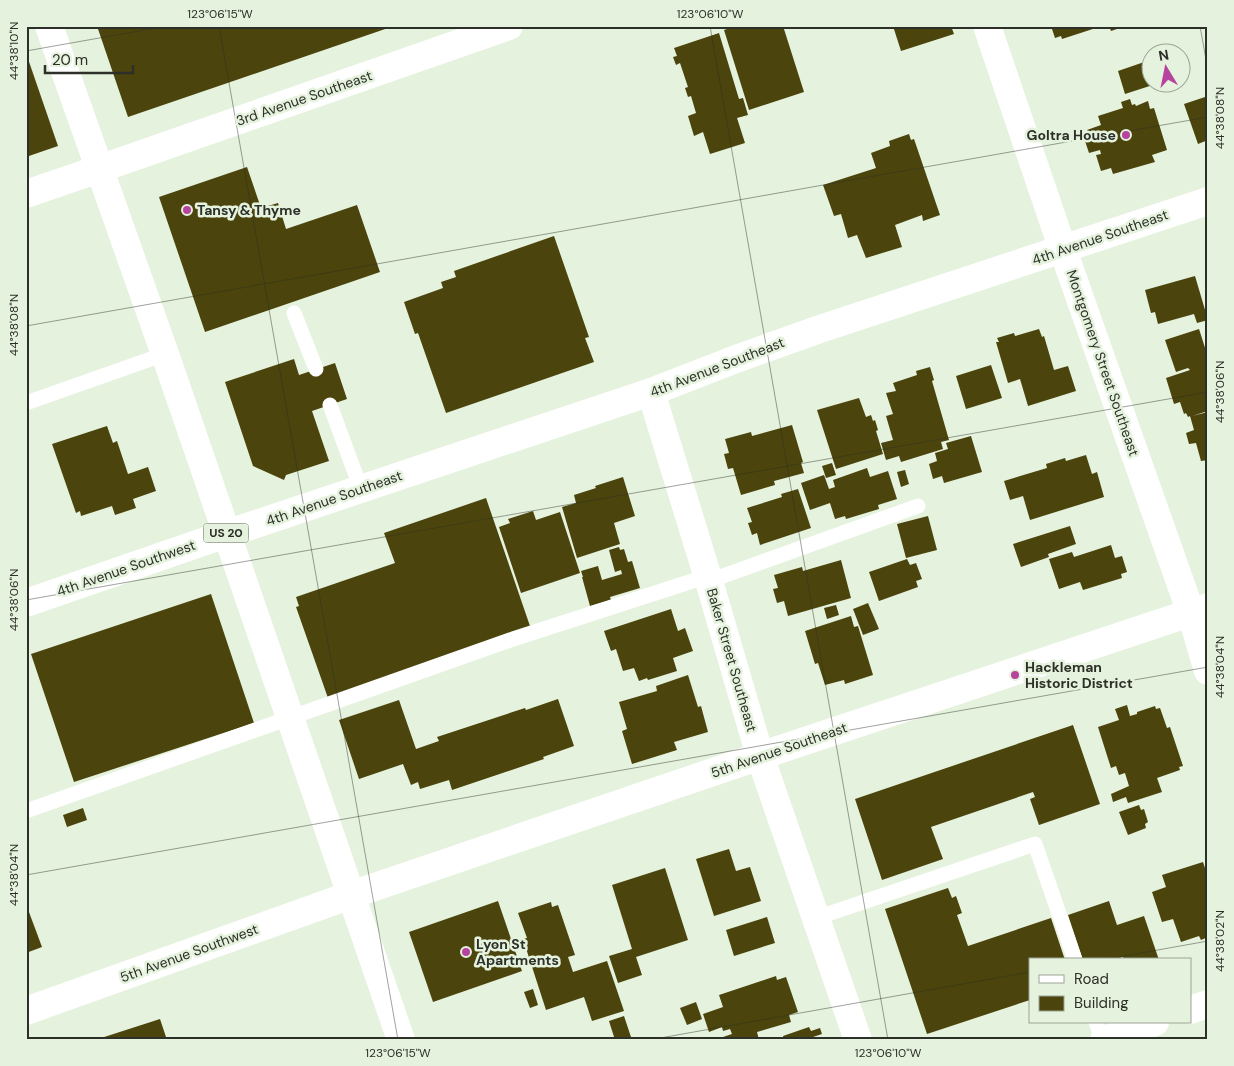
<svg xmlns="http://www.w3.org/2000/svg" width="1234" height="1066" font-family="'DM Sans',sans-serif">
<rect width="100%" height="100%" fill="#e5f2dd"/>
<g fill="#4b440c">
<polygon points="97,26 391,26 391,27 128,117"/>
<polygon points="736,26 783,26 804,92 749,110 724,30"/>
<polygon points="893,26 951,26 954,34 901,51"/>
<polygon points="1051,26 1099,26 1099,27 1062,39 1061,36 1055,38"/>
<polygon points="1109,26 1123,26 1123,27 1111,31"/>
<polygon points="719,33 739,99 743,98 748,115 737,118 745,143 710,154 703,132 694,136 688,116 696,113 691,96 688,97 685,88 688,87 680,63 676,65 673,57 677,56 674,48"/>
<polygon points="26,53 58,146 26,157"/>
<polygon points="1150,60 1152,82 1159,83 1125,94 1118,71"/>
<polygon points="1208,96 1208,140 1198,144 1184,104"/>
<polygon points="1130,99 1132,105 1135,104 1136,106 1148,101 1150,109 1154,108 1167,150 1152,155 1155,162 1113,174 1111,168 1101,171 1096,155 1101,154 1100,150 1089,153 1085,141 1090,139 1087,130 1101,125 1098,116 1123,108 1121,102"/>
<polygon points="909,134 911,140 914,139 940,215 923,221 922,215 895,225 902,247 866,258 857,235 848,238 841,214 834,216 823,185 876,168 871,153 890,146 889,141"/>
<polygon points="247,167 261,208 278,203 286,229 357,205 380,272 205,332 159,197"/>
<polygon points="554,236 589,337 585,338 594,362 446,413 418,333 415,334 404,302 443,288 441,282 456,277 454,271"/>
<polygon points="1195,276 1208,320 1197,323 1194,314 1158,324 1155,312 1151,313 1145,290"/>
<polygon points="1039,329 1042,337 1044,336 1054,370 1068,366 1076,391 1028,406 1020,379 1008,383 996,342 999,342 997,338 1014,333 1015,336"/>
<polygon points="1199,329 1208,357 1208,411 1192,416 1208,412 1208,460 1201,461 1196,443 1189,444 1186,433 1194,430 1190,416 1188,417 1186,413 1184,414 1180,402 1174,404 1166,378 1190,370 1188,368 1176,372 1165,340"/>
<polygon points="294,359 299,375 335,363 347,399 312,411 329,461 286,475 284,480 253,466 225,382"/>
<polygon points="991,365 1002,398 966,409 956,376"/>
<polygon points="930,367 934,380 932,381 949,440 941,442 943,449 901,462 899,456 886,460 881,443 893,440 886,416 893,414 886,393 896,391 893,383 917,375 916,371"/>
<polygon points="859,398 866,417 871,415 873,421 875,420 878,430 876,431 883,454 836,469 817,410"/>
<polygon points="792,425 803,462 801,463 804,473 774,481 775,485 741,495 733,468 728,469 724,454 729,453 725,439 751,432 752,436"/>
<polygon points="107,426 113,443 117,441 128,474 148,467 156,491 133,499 136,508 115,515 112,506 81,516 80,511 76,513 52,444"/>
<polygon points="971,436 982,472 944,483 942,476 933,479 929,464 937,461 935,453 948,449 946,443"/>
<polygon points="1086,455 1092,474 1097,472 1104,497 1030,520 1023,496 1010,500 1004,481 1047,468 1046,464 1065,458 1066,461"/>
<polygon points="832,463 836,475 826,478 822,466"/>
<polygon points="867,468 870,477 888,471 897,499 878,505 879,509 846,519 845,516 835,519 830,503 810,510 801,483 824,475 829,489 835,487 833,480"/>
<polygon points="905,470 909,484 901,487 897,472"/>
<polygon points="623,477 635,516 614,523 620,544 577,558 562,507 576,503 574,495 596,488 595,486"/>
<polygon points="798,489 811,528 760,545 757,533 752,535 748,523 752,522 747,508 782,497 781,494"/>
<polygon points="486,498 531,629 328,698 296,607 299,606 296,597 395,563 384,533"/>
<polygon points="533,511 536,520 560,512 580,573 521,593 499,527 510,523 508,519"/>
<polygon points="928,516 937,550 906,558 897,524"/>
<polygon points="1070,526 1076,544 1048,554 1049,557 1021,567 1013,544"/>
<polygon points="1111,545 1115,558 1122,556 1127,572 1121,574 1122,578 1083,590 1080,582 1059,589 1049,559 1072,552 1074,557"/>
<polygon points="619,547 620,550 624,549 628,562 632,561 640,588 610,597 611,600 590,606 582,577 583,577 581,571 598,566 602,580 622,574 621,570 615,572 609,550"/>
<polygon points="907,559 910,565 916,563 922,579 916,581 918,587 879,601 869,572"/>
<polygon points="841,560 851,598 788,616 784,601 777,603 773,589 778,588 774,575 802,567 803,571"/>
<polygon points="211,594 254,723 74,782 31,654"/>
<polygon points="868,603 879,629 863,635 853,609"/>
<polygon points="836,605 839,615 827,619 824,608"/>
<polygon points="671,609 678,631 685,628 693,651 673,658 677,671 648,680 647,678 639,681 634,668 623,671 616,649 611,651 604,631"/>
<polygon points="851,616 854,627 858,626 873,675 845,684 844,680 825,685 818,663 815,664 805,631"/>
<polygon points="688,675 698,707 701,706 708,732 674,742 677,750 632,764 622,731 627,729 619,702 657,691 656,686"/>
<polygon points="558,699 574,746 543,757 544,759 452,790 449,780 420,789 418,782 411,785 403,764 359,779 339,720 399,700 416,749 439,741 437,737 525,708 526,710"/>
<polygon points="1127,705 1130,716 1137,714 1137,712 1155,706 1156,709 1160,708 1167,728 1170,727 1183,766 1179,767 1180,770 1157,778 1162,792 1128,803 1126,797 1113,802 1111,794 1129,786 1125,773 1119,775 1116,766 1111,768 1098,727 1119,720 1115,709"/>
<polygon points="1073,725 1100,804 1039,825 1030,799 1035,797 1033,792 931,827 943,859 882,880 855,799"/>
<polygon points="1139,805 1141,810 1144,809 1148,822 1145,824 1146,828 1128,835 1119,812"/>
<polygon points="83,808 87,820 67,827 63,815"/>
<polygon points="729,849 736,871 750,867 761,901 714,916 696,859"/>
<polygon points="1203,862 1208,877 1208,937 1201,940 1199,936 1181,942 1173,919 1162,922 1152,892 1166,887 1162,875"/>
<polygon points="665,868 688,940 636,957 642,975 618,983 609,956 632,949 612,885"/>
<polygon points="948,888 952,898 956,896 962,913 957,915 968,946 1051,918 1065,960 1030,960 1030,1000 927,1034 885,909"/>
<polygon points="498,901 522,971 433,1002 409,932"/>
<polygon points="1109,901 1117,925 1144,916 1159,960 1124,960 1123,957 1113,960 1083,960 1068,915"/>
<polygon points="551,902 552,907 558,905 575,955 568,957 573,972 607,961 624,1011 592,1021 584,997 546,1010 523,939 527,938 518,913"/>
<polygon points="26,904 42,947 26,953"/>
<polygon points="767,917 775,943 734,956 726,930"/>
<polygon points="776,976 777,980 786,977 798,1012 789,1015 791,1022 757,1032 759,1040 721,1040 720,1038 732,1034 730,1029 723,1031 722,1027 709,1032 703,1014 723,1007 719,995"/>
<polygon points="533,989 538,1005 530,1008 524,992"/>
<polygon points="696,1002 702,1019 687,1025 680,1008"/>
<polygon points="624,1016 632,1040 615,1040 609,1021"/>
<polygon points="160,1019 167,1040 98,1040 98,1039"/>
<polygon points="809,1027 811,1031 820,1028 822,1034 813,1037 813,1040 784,1040 783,1036"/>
</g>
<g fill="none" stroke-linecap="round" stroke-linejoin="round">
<g stroke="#fff" stroke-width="15">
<polyline points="294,313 316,369"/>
<polyline points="26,403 165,354"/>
<polyline points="330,405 361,489"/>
<polyline points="709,581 918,506"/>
<polyline points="26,811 513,639 708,576"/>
<polyline points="816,918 1035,844 1075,960"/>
<polyline points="1096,1022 1102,1040"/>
</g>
<g stroke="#fff" stroke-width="28">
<polyline points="987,26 1063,250 1191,613 1208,671"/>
<polyline points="99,169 509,26"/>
<polyline points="651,392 709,581 760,756 858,1040"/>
<polyline points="26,603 226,534 651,392 736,359 820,329 1208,201"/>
<polyline points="351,895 760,756 1208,607"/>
<polyline points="1190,1010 1208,1004"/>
<polyline points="1104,1040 1155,1022"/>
</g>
<g stroke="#fff" stroke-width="28">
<polyline points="26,194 99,169"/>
<polyline points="26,1011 351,895"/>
</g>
<polyline stroke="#fff" stroke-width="28" points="49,26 165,354 401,1040"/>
</g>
<path fill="none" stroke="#2c3028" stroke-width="1" stroke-opacity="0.45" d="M219 26 398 1040M710 26 888 1040M1200 26 1208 71M26 51 167 26M26 326 1208 117M26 600 1208 392M26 875 1208 667M1102 960 1208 941M649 1040 1030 972"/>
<g fill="#b6449f" stroke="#e5f2dd" stroke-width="2">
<circle cx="1126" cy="135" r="5"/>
<circle cx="187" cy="210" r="5"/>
<circle cx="1015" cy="675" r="5"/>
<circle cx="466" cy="952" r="5"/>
</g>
<g text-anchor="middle" stroke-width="5" stroke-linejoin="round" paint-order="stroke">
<rect fill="#e5f2dd" stroke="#646a5e" stroke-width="1" x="203.5" y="523.5" width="45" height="19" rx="4"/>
<g font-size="12" font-weight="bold" fill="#2c3028">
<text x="226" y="537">US 20</text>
</g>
<g font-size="14" fill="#2c3028" stroke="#e5f2dd">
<text transform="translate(304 98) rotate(-19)" y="5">3rd Avenue Southeast</text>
<text transform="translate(1100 237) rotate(-19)" y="5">4th Avenue Southeast</text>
<text transform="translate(1103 363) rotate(71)" y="5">Montgomery Street Southeast</text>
<text transform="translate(717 367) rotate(-21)" y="5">4th Avenue Southeast</text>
<text transform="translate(334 498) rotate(-19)" y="5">4th Avenue Southeast</text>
<text transform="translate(126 568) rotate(-19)" y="5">4th Avenue Southwest</text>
<text transform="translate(732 660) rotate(74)" y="5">Baker Street Southeast</text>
<text transform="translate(779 750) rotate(-19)" y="5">5th Avenue Southeast</text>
<text transform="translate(189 953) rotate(-20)" y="5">5th Avenue Southwest</text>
</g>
<g font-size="14" font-weight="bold" fill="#2c3028" stroke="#e5f2dd" text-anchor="start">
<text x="1116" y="140" text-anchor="end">Goltra House</text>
<text x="197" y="215">Tansy &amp; Thyme</text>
<text x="1025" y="672">Hackleman<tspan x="1025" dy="16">Historic District</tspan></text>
<text x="476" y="949">Lyon St<tspan x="476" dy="16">Apartments</tspan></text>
</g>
</g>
<rect width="1234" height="1066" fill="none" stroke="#e5f2dd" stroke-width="55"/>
<rect x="1029" y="958" width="162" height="65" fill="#e5f2dd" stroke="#9ba495"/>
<rect x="1039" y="975" width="25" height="8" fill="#ffffff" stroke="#9ba495"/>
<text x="1074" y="984" font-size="15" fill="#2c3028">Road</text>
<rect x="1039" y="996" width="25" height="15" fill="#4b440c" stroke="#9ba495"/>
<text x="1074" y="1008" font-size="15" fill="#2c3028">Building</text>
<g transform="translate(1166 68) rotate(350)"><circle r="24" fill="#e5f2dd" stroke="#9ba495"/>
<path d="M0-4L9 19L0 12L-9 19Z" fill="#b6449f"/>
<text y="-8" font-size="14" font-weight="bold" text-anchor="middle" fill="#2c3028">N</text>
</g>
<path d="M45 65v8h88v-8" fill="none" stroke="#2c3028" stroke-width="2.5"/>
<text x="52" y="65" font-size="15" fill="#2c3028" stroke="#e5f2dd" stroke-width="4" paint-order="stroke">20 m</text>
<rect x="28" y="28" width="1178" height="1010" fill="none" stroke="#2c3028" stroke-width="2"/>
<g font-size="12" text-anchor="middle" fill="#2c3028">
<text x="220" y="18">123°06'15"W</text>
<text x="710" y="18">123°06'10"W</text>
<text transform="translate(14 51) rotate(-90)" y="4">44°38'10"N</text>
<text transform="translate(1220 118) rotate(-90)" y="4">44°38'08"N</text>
<text transform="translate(14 325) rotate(-90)" y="4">44°38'08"N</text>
<text transform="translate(1220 392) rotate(-90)" y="4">44°38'06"N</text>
<text transform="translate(14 600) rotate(-90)" y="4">44°38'06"N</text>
<text transform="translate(1220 667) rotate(-90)" y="4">44°38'04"N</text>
<text transform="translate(14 875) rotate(-90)" y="4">44°38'04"N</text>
<text transform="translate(1220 941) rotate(-90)" y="4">44°38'02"N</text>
<text x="398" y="1057">123°06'15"W</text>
<text x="888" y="1057">123°06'10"W</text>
</g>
</svg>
